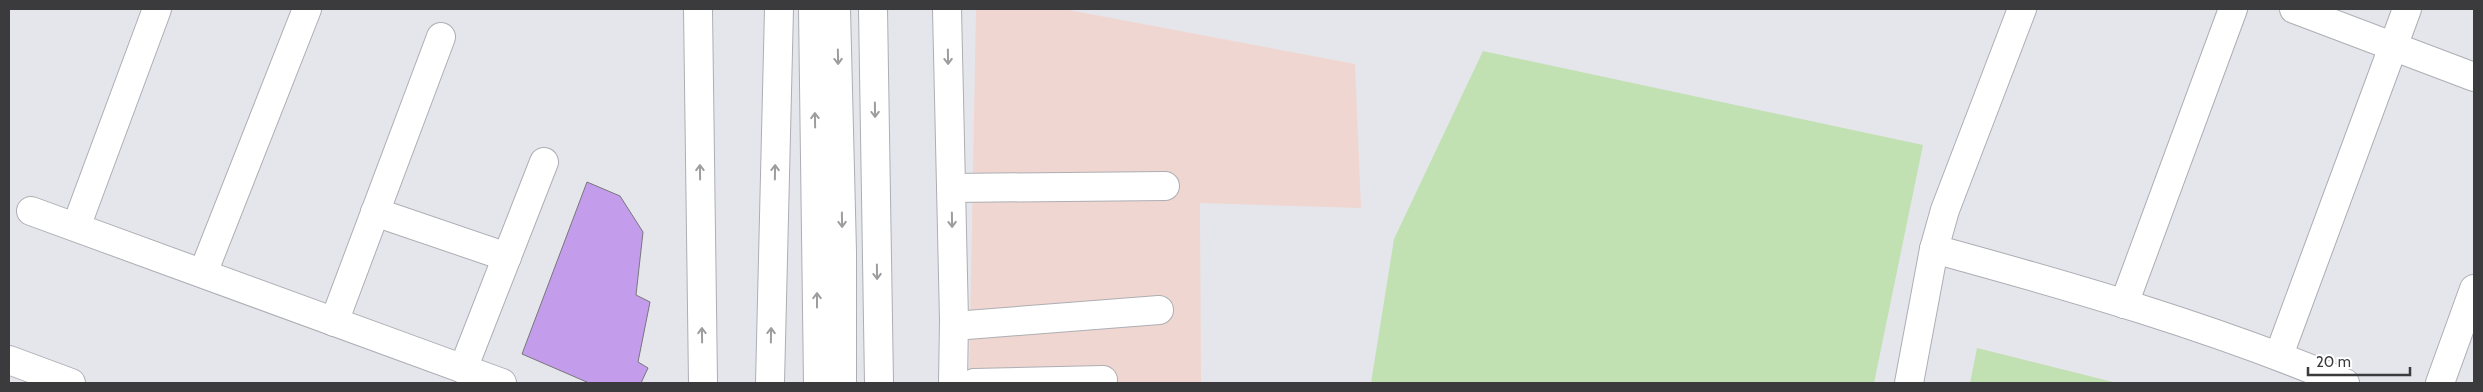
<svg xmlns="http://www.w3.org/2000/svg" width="2483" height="392" font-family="Cabin,sans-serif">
<rect width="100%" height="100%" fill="#e5e6ec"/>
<polygon fill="#f0d6d0" points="976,9 1063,9 1355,64 1361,208 1200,203 1201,383 969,383"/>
<g fill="#c2e1b3">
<polygon points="1483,51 1923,145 1874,383 1371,383 1394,239"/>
<polygon points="1977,348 2117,383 1970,383"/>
</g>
<polygon fill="#c39deb" stroke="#78767b" points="587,182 620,196 643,232 636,295 650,302 638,362 648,368 641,383 589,383 522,354"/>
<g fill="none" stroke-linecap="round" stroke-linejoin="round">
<g stroke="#adaeb4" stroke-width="30">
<g id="minor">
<polyline points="698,9 703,383"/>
<polyline points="813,9 818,383"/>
<polyline points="836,9 842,252 842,383"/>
<polyline points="947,9 954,320 953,383"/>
<polyline points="2294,9 2474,77"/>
<polyline points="951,188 1165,186"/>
<polyline points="31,211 502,383"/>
<polyline points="375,212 507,257"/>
<polyline points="76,227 157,9"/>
<path d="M1934 249C2073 287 2212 327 2345 383"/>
<polyline points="203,273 307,9"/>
<polyline points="2124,304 2233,9"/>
<polyline points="334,322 441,37"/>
<polyline points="954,326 1159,310"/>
<polyline points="2279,355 2407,9"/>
<polyline points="9,360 71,383"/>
<polyline points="463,369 544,162"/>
<polyline points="974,383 1103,380"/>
<polyline points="1909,383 1934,249 1945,210 2022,9"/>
<polyline points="2440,383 2474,289"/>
</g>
</g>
<g stroke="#adaeb4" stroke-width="30">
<g id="major">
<polyline points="873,9 879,383"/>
<polyline points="770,383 779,9"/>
</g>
</g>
<use href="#minor" stroke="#fff" stroke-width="28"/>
<use href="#major" stroke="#fff" stroke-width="28"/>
</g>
<defs><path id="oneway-shaft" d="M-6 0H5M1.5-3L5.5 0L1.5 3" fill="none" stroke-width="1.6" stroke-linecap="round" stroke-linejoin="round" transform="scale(1.25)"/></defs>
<g stroke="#9d9d9e">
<use href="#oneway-shaft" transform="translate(838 57) rotate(89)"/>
<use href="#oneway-shaft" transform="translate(948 57) rotate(89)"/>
<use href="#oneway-shaft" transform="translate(875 110) rotate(89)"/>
<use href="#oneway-shaft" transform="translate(815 120) rotate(-91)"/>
<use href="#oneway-shaft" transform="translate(700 172) rotate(-91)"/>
<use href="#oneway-shaft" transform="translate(775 172) rotate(-89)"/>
<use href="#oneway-shaft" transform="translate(842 220) rotate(89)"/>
<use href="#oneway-shaft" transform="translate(952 220) rotate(89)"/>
<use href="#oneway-shaft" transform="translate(877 272) rotate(89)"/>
<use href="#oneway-shaft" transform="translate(817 300) rotate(-90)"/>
<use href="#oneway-shaft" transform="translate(702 335) rotate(-91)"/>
<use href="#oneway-shaft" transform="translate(771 335) rotate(-89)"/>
</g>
<rect width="2483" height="392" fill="none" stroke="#3b3b3e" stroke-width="20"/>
<path d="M2308 367v8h102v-8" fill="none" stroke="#3b3b3e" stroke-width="2.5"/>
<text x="2316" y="367" font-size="15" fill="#3b3b3e" stroke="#ffffff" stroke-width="4" paint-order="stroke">20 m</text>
</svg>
